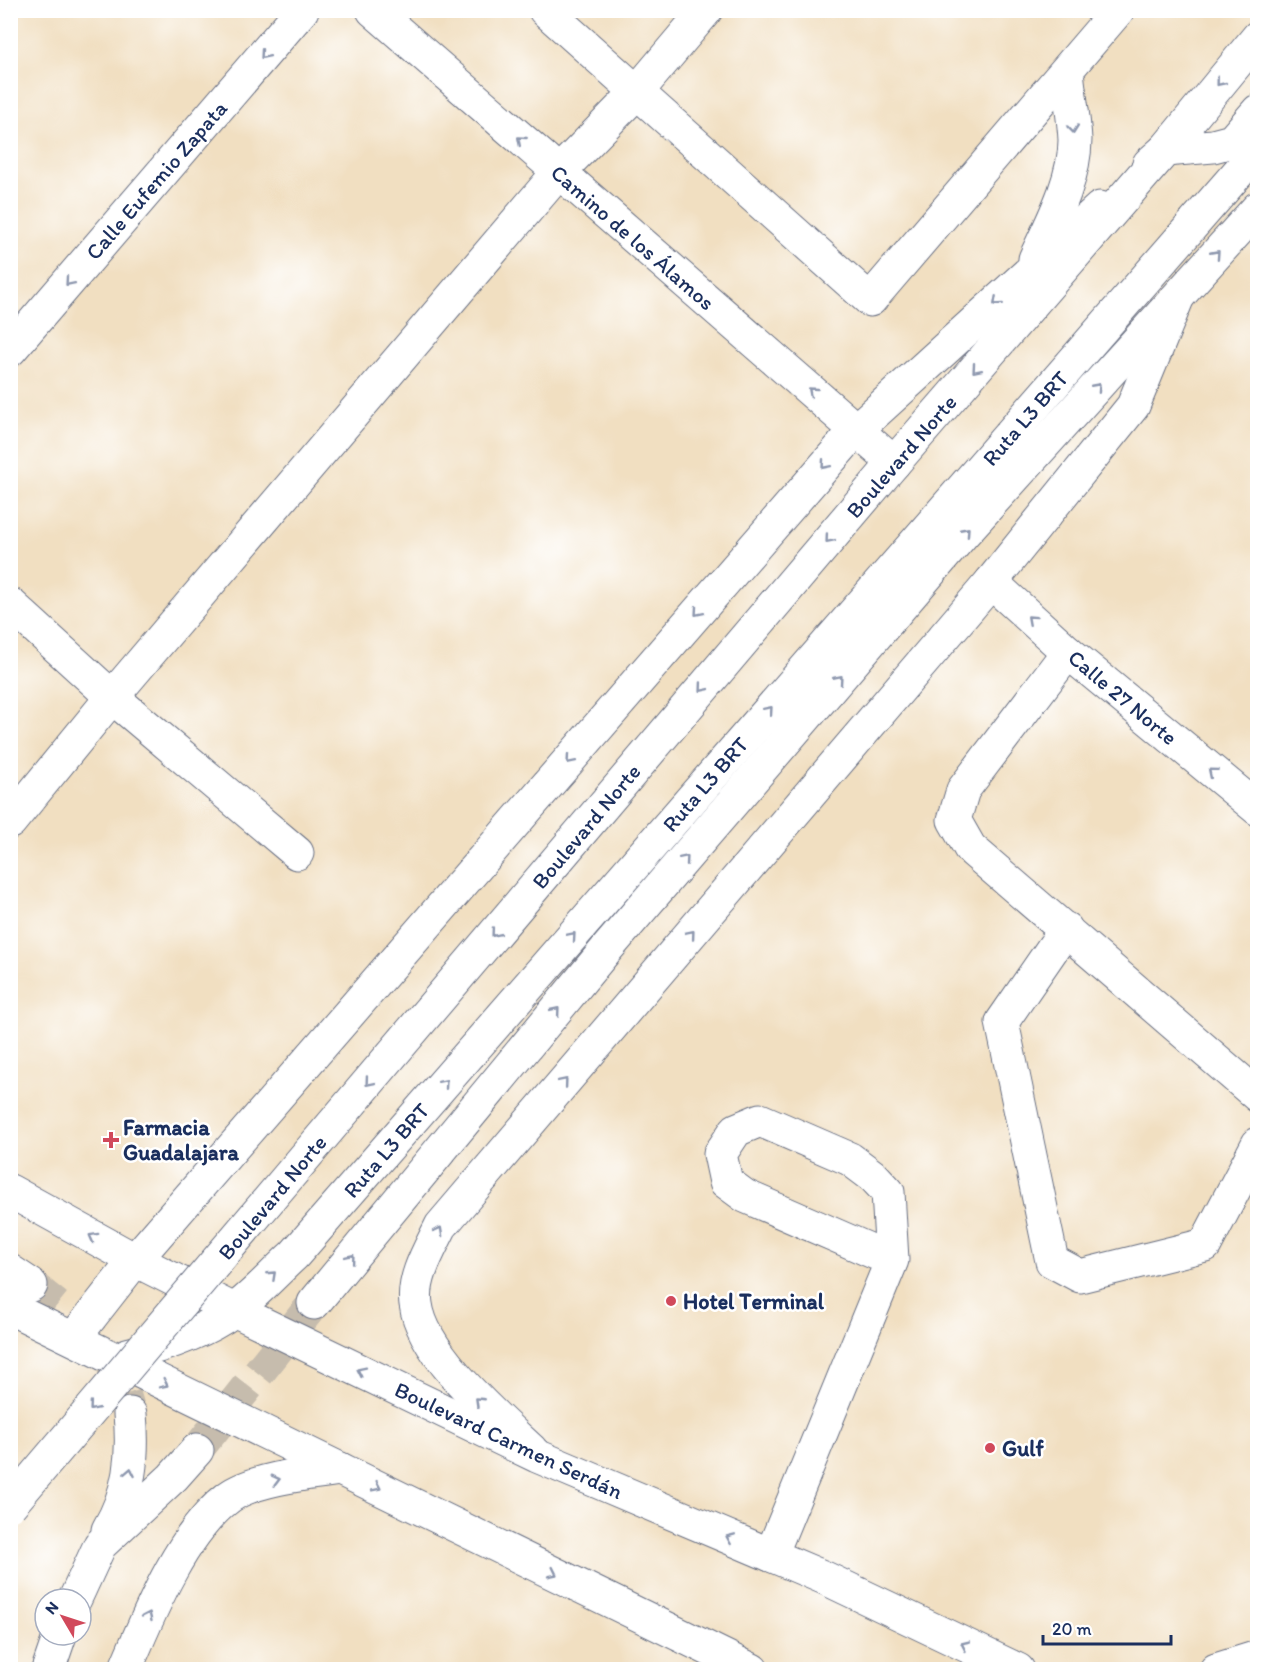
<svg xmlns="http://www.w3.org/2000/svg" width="1268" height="1680" font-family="Itim,sans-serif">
<rect width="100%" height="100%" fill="#fff"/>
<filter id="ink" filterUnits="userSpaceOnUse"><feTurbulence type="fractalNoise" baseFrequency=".0167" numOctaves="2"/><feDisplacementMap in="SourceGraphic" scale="12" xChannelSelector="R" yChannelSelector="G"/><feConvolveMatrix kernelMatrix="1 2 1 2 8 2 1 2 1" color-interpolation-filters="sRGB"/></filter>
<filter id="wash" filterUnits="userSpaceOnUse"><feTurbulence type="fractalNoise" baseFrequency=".008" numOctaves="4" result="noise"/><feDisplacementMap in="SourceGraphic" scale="24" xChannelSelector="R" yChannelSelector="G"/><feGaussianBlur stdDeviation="1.35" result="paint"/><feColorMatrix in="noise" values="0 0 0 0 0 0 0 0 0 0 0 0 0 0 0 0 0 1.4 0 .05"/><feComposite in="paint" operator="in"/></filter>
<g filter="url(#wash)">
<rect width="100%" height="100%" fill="#f1dfc1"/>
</g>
<g filter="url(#ink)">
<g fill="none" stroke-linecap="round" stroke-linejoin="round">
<g stroke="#c6bcad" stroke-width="33" stroke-dasharray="33 16" stroke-linecap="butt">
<path d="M31 1285C58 1308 93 1331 111 1362 120 1378 125 1396 130 1414"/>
<polyline points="197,1450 314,1303"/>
</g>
<g stroke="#666d81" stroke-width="35">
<g id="minor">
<polyline points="373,10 894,463"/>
<polyline points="545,10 870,300 1118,10"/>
<polyline points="1149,164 1165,150 1213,146 1232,141 1258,111"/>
<path d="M1035 259C1051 224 1075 180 1075 140 1074 117 1069 93 1067 71"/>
<polyline points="10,350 302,10"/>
<polyline points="991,582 1068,652 1258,809"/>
<polyline points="10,604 112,697 297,853"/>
<polyline points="1068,652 963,790 954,820 970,848 1258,1096"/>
<polyline points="10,822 112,697 558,173 636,93 706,10"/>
<polyline points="1066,929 1002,1022 1052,1261 1080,1276 1205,1245 1258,1144"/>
<polyline points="74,1338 135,1260 856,430 1100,208"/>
<path d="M127 1355C163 1346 203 1333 233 1311 255 1295 274 1273 294 1255L1258 150"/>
<path d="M531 1450C496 1417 422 1354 416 1304 412 1278 430 1249 441 1226L991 582 1133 406 1177 299"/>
<polyline points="771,1555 892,1260 888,1192 874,1177 850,1159 760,1120 736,1130 720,1154 726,1182 745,1196 892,1260"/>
<polyline points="1216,1670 1258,1657"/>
</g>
</g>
<g stroke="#666d81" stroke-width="35">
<g id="major">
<polyline points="294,1170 894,463 1165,150 1258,37"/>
<polyline points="10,1191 135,1260 234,1310 537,1456 825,1578 1018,1670"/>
<polyline points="10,1271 31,1285"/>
<polyline points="314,1303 605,951 962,535 1258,208"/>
<polyline points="10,1308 752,1670"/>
<path d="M108 1530C130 1493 134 1456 130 1414"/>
<polyline points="75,1599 100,1545 173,1477 197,1450"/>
<polyline points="48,1670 60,1635"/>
<path d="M125 1670C148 1616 181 1533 229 1497 253 1479 310 1473 340 1469"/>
</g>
</g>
<use href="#minor" stroke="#fff" stroke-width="33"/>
<use href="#major" stroke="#fff" stroke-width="33"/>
<g stroke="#666d81" stroke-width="35" stroke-linecap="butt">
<polyline id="major-bridge" points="10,1505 294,1170"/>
</g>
<use href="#major-bridge" stroke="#fff" stroke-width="33"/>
</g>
<defs><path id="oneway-chevron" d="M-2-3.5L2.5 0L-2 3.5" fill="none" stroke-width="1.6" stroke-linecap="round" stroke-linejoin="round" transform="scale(1.5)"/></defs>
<g stroke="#8d97ae">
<use href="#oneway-chevron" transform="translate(264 55) rotate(131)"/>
<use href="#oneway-chevron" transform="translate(1220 82) rotate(129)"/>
<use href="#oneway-chevron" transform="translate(1073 129) rotate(84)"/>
<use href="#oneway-chevron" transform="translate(521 140) rotate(-139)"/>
<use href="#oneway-chevron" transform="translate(1216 254) rotate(-48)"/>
<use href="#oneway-chevron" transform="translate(69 282) rotate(131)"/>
<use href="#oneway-chevron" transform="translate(997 302) rotate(138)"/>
<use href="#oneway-chevron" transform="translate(976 369) rotate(131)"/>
<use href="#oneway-chevron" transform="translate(1097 387) rotate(-48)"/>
<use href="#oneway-chevron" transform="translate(812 391) rotate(-139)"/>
<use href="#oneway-chevron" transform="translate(825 465) rotate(131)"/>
<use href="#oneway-chevron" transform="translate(966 531) rotate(-48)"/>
<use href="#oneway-chevron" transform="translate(829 539) rotate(130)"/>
<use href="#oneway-chevron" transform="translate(698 612) rotate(131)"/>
<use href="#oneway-chevron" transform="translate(1031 619) rotate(-138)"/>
<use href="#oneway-chevron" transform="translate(839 679) rotate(-49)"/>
<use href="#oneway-chevron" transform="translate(703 688) rotate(130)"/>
<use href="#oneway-chevron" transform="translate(769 710) rotate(-49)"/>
<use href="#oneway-chevron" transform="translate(570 760) rotate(131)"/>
<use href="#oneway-chevron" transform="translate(1212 772) rotate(-140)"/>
<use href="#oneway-chevron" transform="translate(685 859) rotate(-49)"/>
<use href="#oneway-chevron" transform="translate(495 933) rotate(130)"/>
<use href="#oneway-chevron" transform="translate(691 934) rotate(-50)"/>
<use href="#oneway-chevron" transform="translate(572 936) rotate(-49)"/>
<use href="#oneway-chevron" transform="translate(556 1011) rotate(-50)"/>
<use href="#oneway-chevron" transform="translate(369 1082) rotate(130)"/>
<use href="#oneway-chevron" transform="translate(564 1082) rotate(-50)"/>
<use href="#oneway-chevron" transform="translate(444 1083) rotate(-49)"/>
<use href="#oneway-chevron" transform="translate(439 1231) rotate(-61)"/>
<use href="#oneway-chevron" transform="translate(93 1237) rotate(-151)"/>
<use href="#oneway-chevron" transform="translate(351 1258) rotate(-50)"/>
<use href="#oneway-chevron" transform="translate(272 1275) rotate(-43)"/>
<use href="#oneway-chevron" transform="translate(361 1371) rotate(-154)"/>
<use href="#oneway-chevron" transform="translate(164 1384) rotate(26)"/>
<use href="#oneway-chevron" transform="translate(479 1401) rotate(-136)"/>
<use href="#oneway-chevron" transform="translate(93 1407) rotate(130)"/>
<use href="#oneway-chevron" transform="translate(130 1472) rotate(-79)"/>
<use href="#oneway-chevron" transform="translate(276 1480) rotate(-15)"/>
<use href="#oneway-chevron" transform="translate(377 1487) rotate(26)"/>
<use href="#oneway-chevron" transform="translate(730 1538) rotate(-157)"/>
<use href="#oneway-chevron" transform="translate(553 1573) rotate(26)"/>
<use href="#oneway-chevron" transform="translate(148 1616) rotate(-65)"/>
<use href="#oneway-chevron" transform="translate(965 1645) rotate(-155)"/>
</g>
</g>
<g fill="#d1495b" stroke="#fff" stroke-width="2">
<path d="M108 1131h6v6h6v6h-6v6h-6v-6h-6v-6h6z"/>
<circle cx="671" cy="1301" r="6"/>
<circle cx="990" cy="1448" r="6"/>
</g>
<g text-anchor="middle" stroke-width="5" stroke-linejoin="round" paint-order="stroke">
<g font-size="22" fill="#1b2f5e" stroke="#fff">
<text transform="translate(156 180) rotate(-49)" y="8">Calle Eufemio Zapata</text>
<text transform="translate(633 237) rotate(41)" y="8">Camino de los Álamos</text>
<text transform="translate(1025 418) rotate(-49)" y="8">Ruta L3 BRT</text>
<text transform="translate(901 456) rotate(-49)" y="8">Boulevard Norte</text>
<text transform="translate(1123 697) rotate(40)" y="8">Calle 27 Norte</text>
<text transform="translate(705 784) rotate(-49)" y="8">Ruta L3 BRT</text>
<text transform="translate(586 826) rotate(-50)" y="8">Boulevard Norte</text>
<text transform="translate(386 1150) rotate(-49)" y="8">Ruta L3 BRT</text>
<text transform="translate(272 1197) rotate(-50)" y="8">Boulevard Norte</text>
<text transform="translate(509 1440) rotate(25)" y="8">Boulevard Carmen Serdán</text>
</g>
<g font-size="22" font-weight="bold" fill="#1b2f5e" stroke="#fff" text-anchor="start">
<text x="123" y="1135">Farmacia<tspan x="123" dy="25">Guadalajara</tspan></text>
<text x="683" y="1309">Hotel Terminal</text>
<text x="1002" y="1456">Gulf</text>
</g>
</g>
<rect width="1268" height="1680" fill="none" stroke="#fff" stroke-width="36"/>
<g transform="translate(63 1617) rotate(309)"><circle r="28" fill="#ffffff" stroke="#a4acbf" stroke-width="1.5"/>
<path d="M0-4.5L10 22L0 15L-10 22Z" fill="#d1495b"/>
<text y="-9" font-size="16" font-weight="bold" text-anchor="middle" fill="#1b2f5e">N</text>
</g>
<path d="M1043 1635v9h128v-9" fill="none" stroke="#1b2f5e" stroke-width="3"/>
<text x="1052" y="1635" font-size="18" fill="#1b2f5e" stroke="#ffffff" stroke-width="4.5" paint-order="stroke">20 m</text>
</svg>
